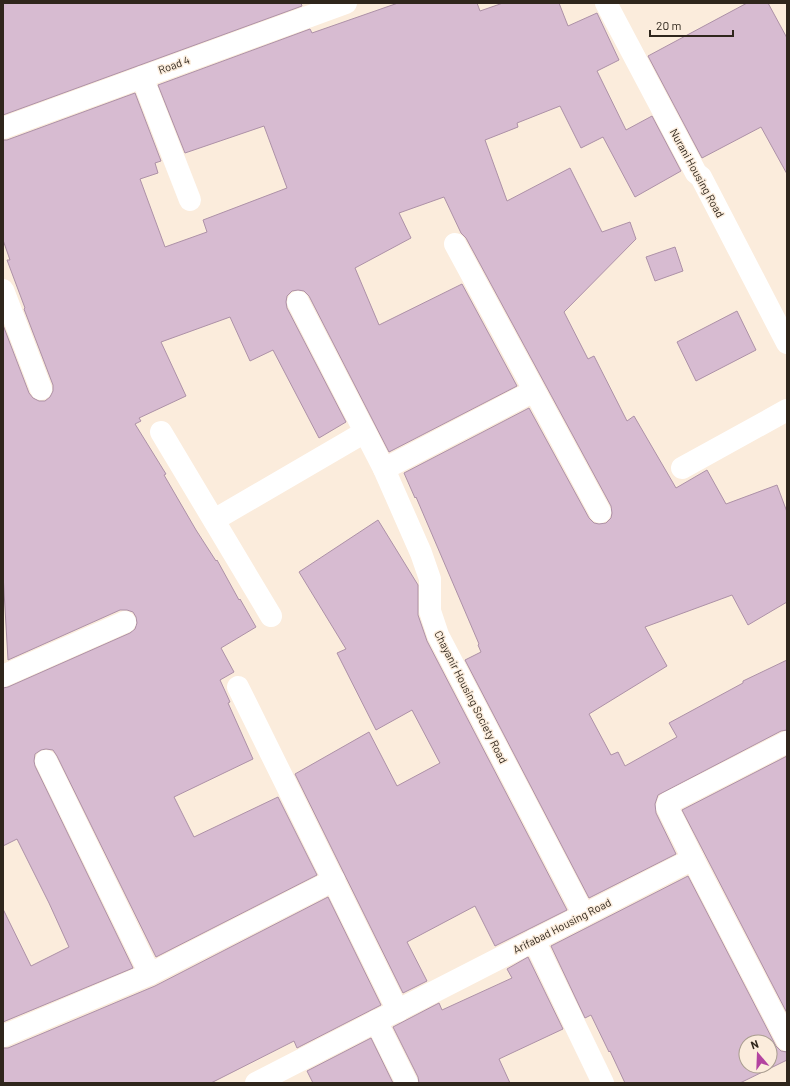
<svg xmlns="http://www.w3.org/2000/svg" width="790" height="1086" font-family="Barlow,sans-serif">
<rect width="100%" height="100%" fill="#fbecdc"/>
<g fill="#d7bbd1" stroke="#ad91a7" fill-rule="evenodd">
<polygon points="3,3 301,3 302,6 3,115"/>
<polygon points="398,3 477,3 480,11 503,3 559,3 568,26 597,13 619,60 597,71 626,130 652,116 681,171 635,197 603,137 581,148 560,106 517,123 518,127 485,140 507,201 570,168 602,232 630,222 636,239 564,312 588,359 594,356 627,421 634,416 676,488 707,470 726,504 777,485 787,512 787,602 748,625 732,595 645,627 667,666 589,714 611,755 618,752 625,766 677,737 669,723 743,683 743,681 787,660 787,730 781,731 658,795 655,804 656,813 676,854 589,898 465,660 481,652 478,645 479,644 416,497 415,498 404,473 529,408 589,518 594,523 599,524 606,523 611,518 612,513 611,506 466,238 461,233 444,197 399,213 411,238 355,268 379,325 462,284 517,386 389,452 309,296 304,291 298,290 292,291 287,296 286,302 287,308 346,422 319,438 273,350 250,361 230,317 161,342 186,396 139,418 141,421 135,424 166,474 164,475 196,530 216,561 217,560 239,600 240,599 256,627 221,648 234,672 220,680 230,702 228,703 253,759 174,797 194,837 278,797 317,875 156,957 57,756 53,750 46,749 41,750 35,754 34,761 35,766 133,968 3,1022 3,909 31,966 69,947 49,903 17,839 3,846 3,688 8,687 130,633 135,629 137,623 136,617 133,612 127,610 120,610 8,660 3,574 3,325 29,393 33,398 39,401 45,401 50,397 53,391 53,385 24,309 25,308 7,260 10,260 3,240 3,140 7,140 135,93 161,161 155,163 158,173 140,179 165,247 207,232 203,220 287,188 264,126 185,153 158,85 310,29 312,33"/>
<polygon points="747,3 768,3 787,38 787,174 761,127 702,158 648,56"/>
<polygon points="675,247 683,271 655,281 646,257"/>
<polygon points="737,311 756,350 696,381 677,342"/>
<polygon points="378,520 418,585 418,615 427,641 567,910 495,946 475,906 407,942 427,981 403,993 295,774 369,732 397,786 440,763 412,710 376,730 337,653 346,649 299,572"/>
<polygon points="787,756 787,1013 682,810"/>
<path d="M688 876 776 1046 781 1051 787 1052V1060L740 1083H625L610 1051 609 1052 591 1015 585 1018 551 946ZM746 1042H770V1066H746Z"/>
<polygon points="328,897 381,1005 297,1048 294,1041 211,1083 3,1083 3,1048 8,1048 155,986"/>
<polygon points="528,957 563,1029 499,1059 510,1083 419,1083 418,1077 393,1027 439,1003 442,1010 512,978 507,969"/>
<polygon points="371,1038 393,1083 313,1083 307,1071"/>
</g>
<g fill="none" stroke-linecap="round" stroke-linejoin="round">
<g stroke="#fff" stroke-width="22">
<polyline points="606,3 696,173 701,177 787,343"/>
<polyline points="142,77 190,200"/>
<polyline points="3,128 346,3"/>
<polyline points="455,244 600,512"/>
<polyline points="3,290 41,389"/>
<polyline points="298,302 365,432"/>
<polyline points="161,432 271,616"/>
<polyline points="682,468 787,410"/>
<polyline points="384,469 421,553 430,579 430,611 438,635 584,915"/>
<polyline points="214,520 365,432 384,469 534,391"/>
<polyline points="3,676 125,622"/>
<polyline points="238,687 398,1011"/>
<polyline points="46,761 150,974"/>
<polyline points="693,859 787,1040"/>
<polyline points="534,940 603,1083"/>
<polyline points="376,1021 407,1083"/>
<polyline points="3,1036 150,974 334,880"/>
<polyline points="256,1083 693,859 667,807 668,803 787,742"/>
</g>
</g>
<g text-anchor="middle" stroke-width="3" stroke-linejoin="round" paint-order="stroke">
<g font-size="11" fill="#2f261c" stroke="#fbecdc">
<text transform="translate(174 65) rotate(-20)" y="4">Road 4</text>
<text transform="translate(697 173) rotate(61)" y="4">Nurani Housing Road</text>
<text transform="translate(471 697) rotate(63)" y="4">Chayanir Housing Society Road</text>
<text transform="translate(562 926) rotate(-27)" y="4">Arifabad Housing Road</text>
</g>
</g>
<rect width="790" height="1086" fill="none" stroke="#2f261c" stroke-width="8"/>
<g transform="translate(758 1054) rotate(341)"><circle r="19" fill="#fbecdc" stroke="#a99d8f"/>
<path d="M0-3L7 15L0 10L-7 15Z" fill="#b343a0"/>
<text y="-6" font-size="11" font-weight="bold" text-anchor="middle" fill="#2f261c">N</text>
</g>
<path d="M650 30v6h83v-6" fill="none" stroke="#2f261c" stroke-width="2"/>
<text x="656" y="30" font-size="12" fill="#2f261c" stroke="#fbecdc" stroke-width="3" paint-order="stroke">20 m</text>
</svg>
